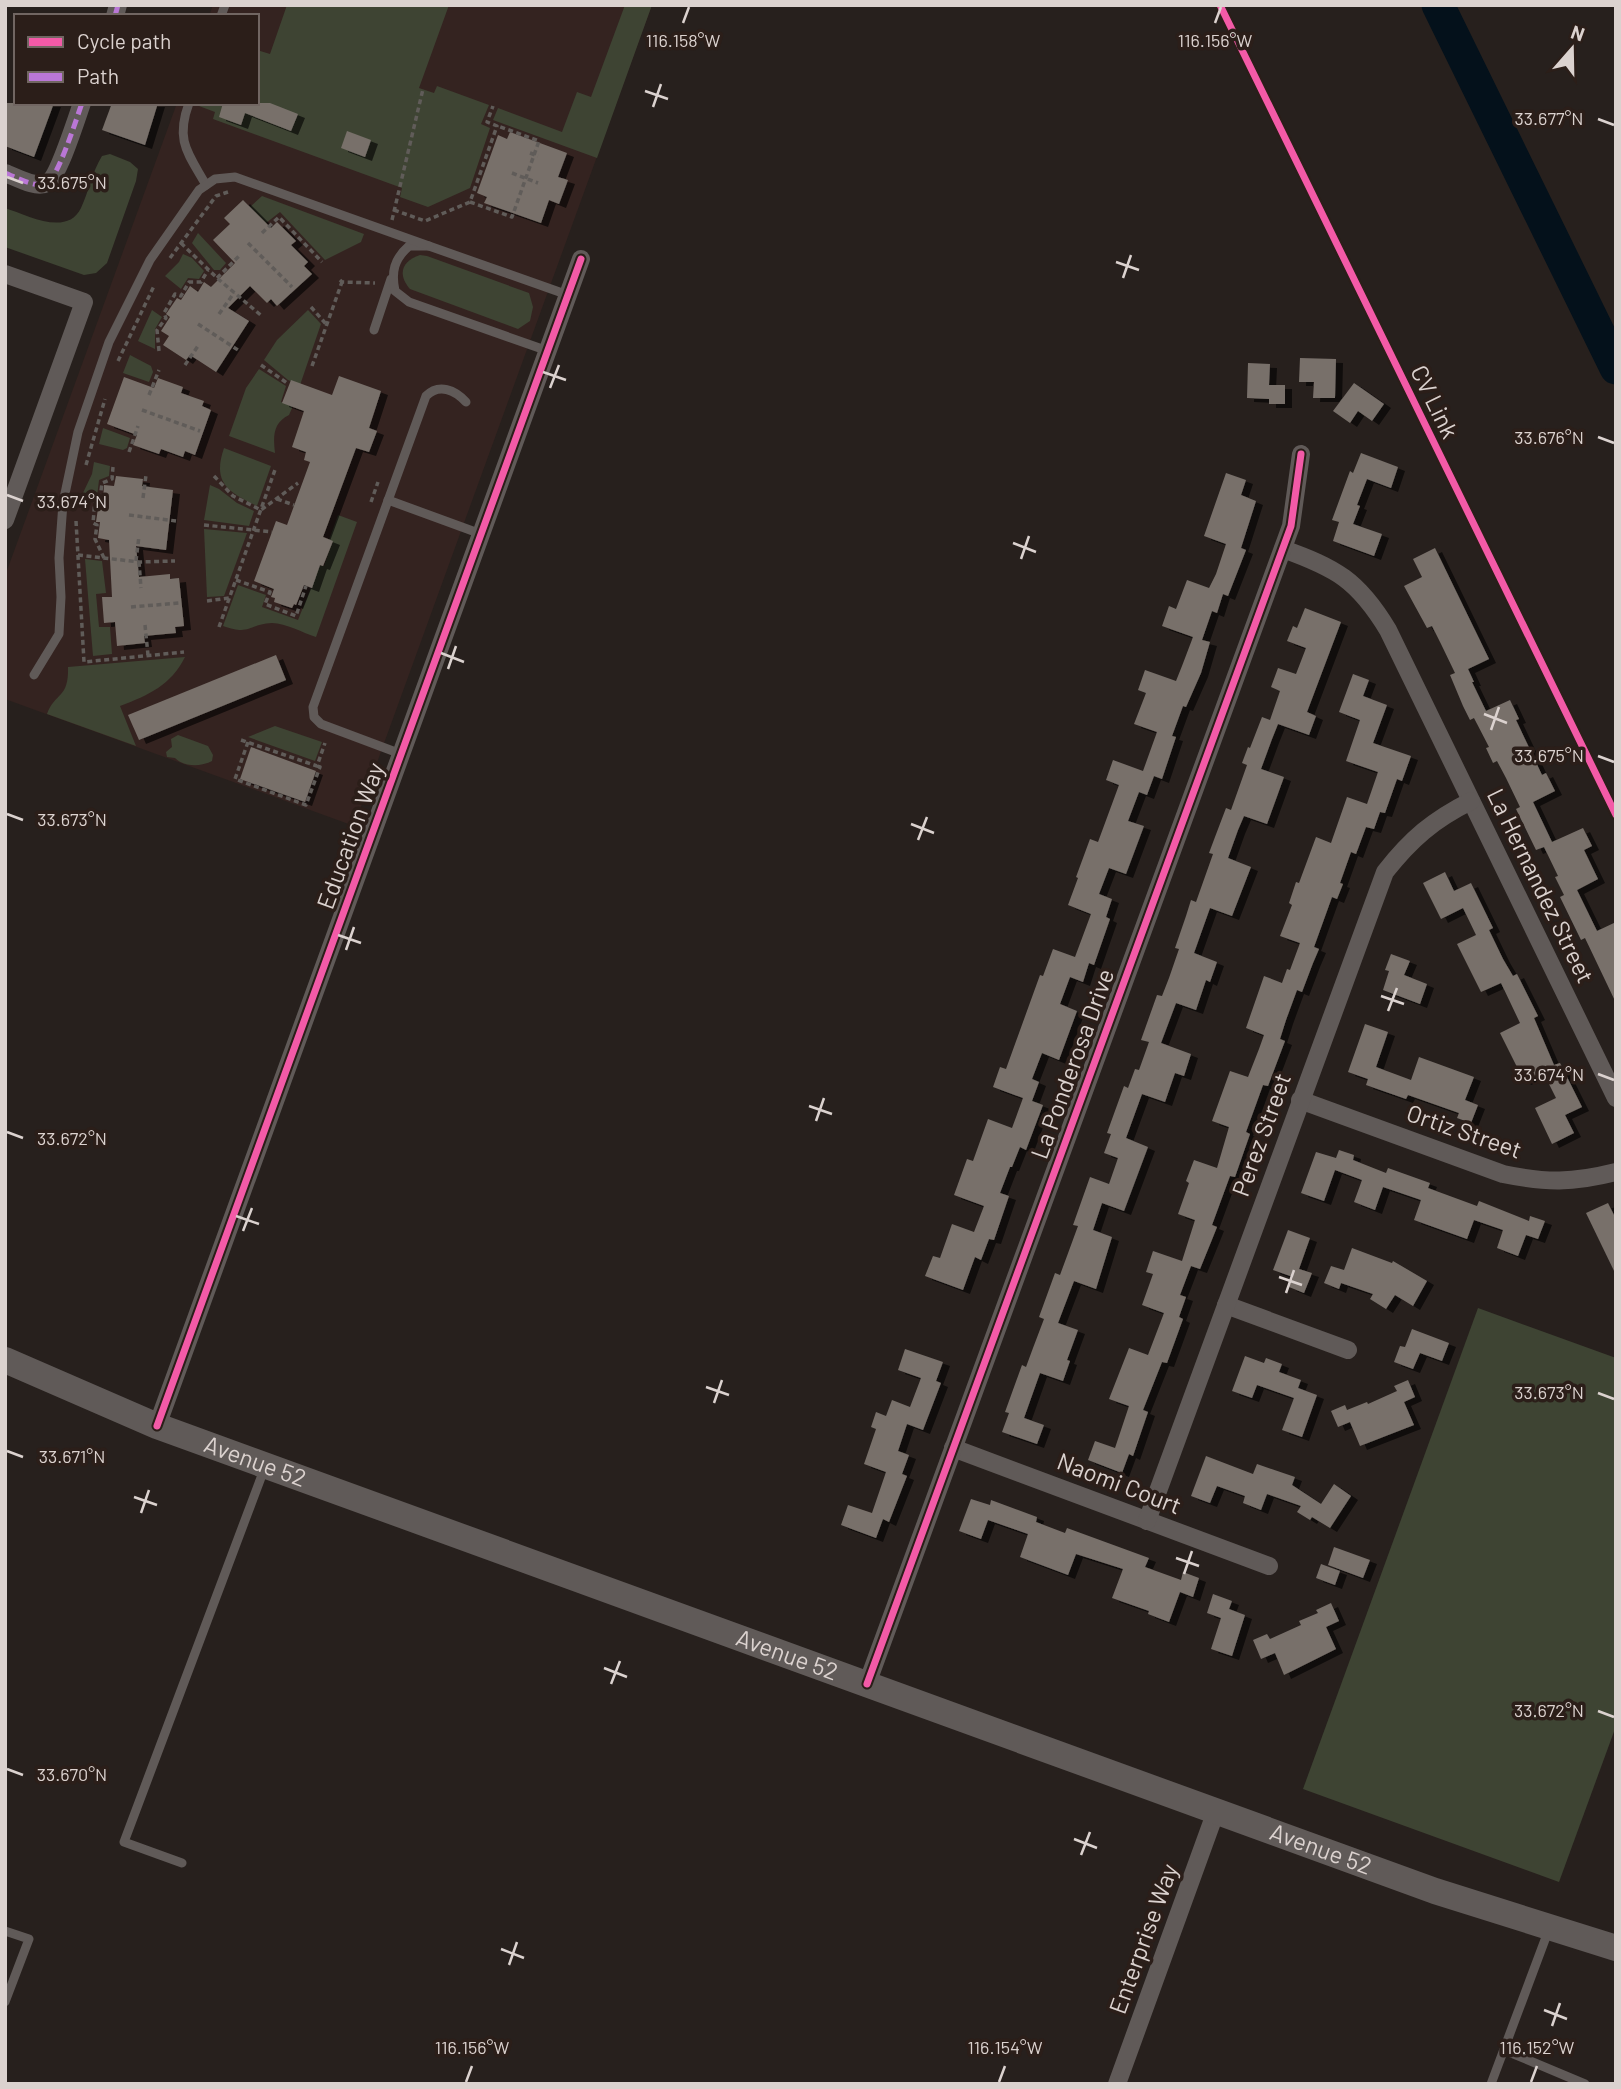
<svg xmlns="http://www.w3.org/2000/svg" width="1621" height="2089" font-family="Barlow,sans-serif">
<defs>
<filter id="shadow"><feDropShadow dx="7" dy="4" stdDeviation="0" flood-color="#0009"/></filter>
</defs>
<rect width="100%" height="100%" fill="#27201d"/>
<polygon fill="#342320" points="213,5 652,5 354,826 5,699 5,576 177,103 257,103 257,16 209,16"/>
<g fill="#3e4433">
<polygon points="287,5 449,5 419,88 434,93 437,86 489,105 481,124 490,128 470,188 428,207 400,197 402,188 213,119 215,112 199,106 200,103 257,103 257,50 270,54"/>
<polygon points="625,5 652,5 597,158 493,120 498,108 562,132 577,92 591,97"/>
<path d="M110 154 130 162 138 169 136 181 107 263 96 273 84 275 5 247V208C27 215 67 237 81 208 89 191 92 172 102 156Z"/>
<polygon points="262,196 364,234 361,242 325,260 280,212 266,223 250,207"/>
<polygon points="198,233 226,263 220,270 214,270 192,243"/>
<polygon points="183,254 192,258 204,271 199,279 188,278 181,289 165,276 179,262"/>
<path d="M420 255 427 256 529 293 533 307 530 321 518 329 410 289C397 274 402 261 420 255Z"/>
<polygon points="152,310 162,317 155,329 155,349 138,341"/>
<polygon points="308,310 321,324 300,385 288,380 264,360 277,340"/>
<polygon points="130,355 151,366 153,372 149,382 123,373"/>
<path d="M259 369 286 386 281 402 293 406 289 415C273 423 273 436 275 453L229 436 246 388Z"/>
<polygon points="103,428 130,438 127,448 123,450 99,444"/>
<path d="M224 448 271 466 257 506C228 492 212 483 224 448Z"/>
<polygon points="94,462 110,466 109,476 99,480 97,497 82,495 92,474"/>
<polygon points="210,485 219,489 237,503 254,511 249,526 204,520"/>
<path d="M338 515 357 522 316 637C303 633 286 623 272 623 248 624 251 636 223 626L238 585 266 595 262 607 298 620 320 565 324 566 332 542 329 540Z"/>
<polygon points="204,529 247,533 224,596 207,597"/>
<polygon points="85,559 102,561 106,593 96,594 99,627 110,627 112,654 93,656"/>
<path d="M185 657C171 685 149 695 120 706L136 746 47 714C55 692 69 699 68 667Z"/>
<polygon points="275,726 322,742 315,761 248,737"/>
<path d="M178 735 208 746 213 755 212 761C201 767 184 767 175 758L167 757 166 752 172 747 171 739Z"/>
<polygon points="1478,1308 1616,1358 1616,1726 1559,1882 1303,1789"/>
</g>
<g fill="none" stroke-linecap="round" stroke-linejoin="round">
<polyline stroke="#04111b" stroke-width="33" points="1438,5 1616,368"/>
</g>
<g fill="#78706a" filter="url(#shadow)">
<polygon points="5,103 54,103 34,157 5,146"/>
<polygon points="112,103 158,103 145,145 102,130"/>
<polygon points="223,103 270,103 298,114 291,131 245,113 241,125 219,117"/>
<polygon points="347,131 371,140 365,157 341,148"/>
<polygon points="510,132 567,153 558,177 568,180 559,204 549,200 541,223 484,203 487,197 477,193 498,135 507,139"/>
<polygon points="243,200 271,228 277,222 296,241 291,245 308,262 304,266 312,274 277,306 271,299 267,303 250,286 228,308 249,321 216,372 190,355 186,360 163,345 169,336 161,331 170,317 166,314 177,298 181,300 190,286 198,292 204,282 211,287 235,263 213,240 230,224 224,218"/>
<polygon points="1300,358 1336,359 1335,398 1313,398 1314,382 1299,382"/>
<polygon points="1248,363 1270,364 1269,385 1285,385 1285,404 1269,404 1269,399 1247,398"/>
<polygon points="339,376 381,391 369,428 377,431 369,452 356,448 323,537 333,541 323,566 320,565 312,588 304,585 296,605 294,604 292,608 274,602 275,598 271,597 274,589 254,581 276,521 287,525 310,462 304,460 306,452 292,447 304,411 282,403 291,380 332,395"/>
<polygon points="124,377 154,388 158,378 183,387 181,393 204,401 202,406 211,410 195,455 185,451 183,457 161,449 159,454 133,445 137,435 107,424"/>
<polygon points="1354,383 1384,404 1372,421 1358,411 1350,423 1333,411"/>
<polygon points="1361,453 1398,467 1391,488 1367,479 1357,505 1360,506 1353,524 1382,534 1374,556 1333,541 1339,522 1332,520 1350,471 1353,473"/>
<polygon points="1226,473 1246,480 1241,495 1256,501 1241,548 1246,550 1228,596 1223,594 1217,613 1212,611 1202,640 1210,642 1201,673 1186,707 1183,706 1172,736 1176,737 1162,779 1154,776 1147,795 1139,792 1128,821 1144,826 1126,874 1109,868 1099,894 1112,899 1106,917 1110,919 1094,965 1089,963 1083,982 1070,977 1060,1004 1077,1011 1059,1060 1042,1053 1032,1079 1039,1082 1032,1101 1043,1105 1026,1150 1020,1147 1012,1167 1010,1167 1000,1193 1009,1196 994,1240 989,1239 981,1260 975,1257 963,1290 925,1276 933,1256 940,1258 952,1224 974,1232 984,1206 954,1195 967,1159 973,1161 988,1119 1012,1128 1023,1098 993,1087 1000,1067 1006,1069 1040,975 1043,976 1053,949 1075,957 1091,914 1068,905 1078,878 1076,877 1090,839 1098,842 1119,785 1106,780 1113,760 1143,771 1157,732 1134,724 1146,693 1138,690 1145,670 1176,681 1182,666 1193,637 1162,626 1169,606 1176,609 1187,580 1209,588 1216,574 1226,544 1204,536"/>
<polygon points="116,476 143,479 142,486 173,490 166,550 136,546 139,577 170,574 170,579 179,578 184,626 175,627 176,633 144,636 145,643 117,646 115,622 104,623 102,597 112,597 109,540 98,538 100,522 96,522 99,502 103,502 104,485 114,486"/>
<polygon points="1435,548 1489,659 1468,669 1474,682 1472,682 1486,711 1510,700 1519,719 1516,720 1542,775 1546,773 1555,791 1533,802 1552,842 1583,828 1592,846 1584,850 1598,879 1577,890 1597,931 1616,922 1616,1003 1585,938 1581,940 1560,897 1564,895 1555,877 1558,876 1544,847 1536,850 1516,809 1520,807 1506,778 1497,761 1493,763 1486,748 1489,747 1474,718 1470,720 1463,706 1450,675 1455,673 1441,644 1432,626 1427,628 1404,586 1422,577 1413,559"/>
<polygon points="1305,608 1341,622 1307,712 1316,716 1309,735 1278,724 1272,739 1261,769 1284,777 1267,824 1244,816 1238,830 1228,858 1251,867 1232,916 1210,908 1194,953 1217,962 1210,982 1206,980 1196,1010 1176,1003 1161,1043 1191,1054 1184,1076 1175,1073 1165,1102 1142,1094 1126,1138 1148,1147 1124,1211 1102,1203 1093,1230 1112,1237 1096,1289 1074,1281 1058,1323 1078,1330 1067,1360 1070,1361 1063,1381 1040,1373 1024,1418 1044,1425 1037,1444 1002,1432 1009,1413 1005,1412 1022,1365 1026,1367 1033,1348 1044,1319 1039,1317 1055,1273 1060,1275 1067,1256 1078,1226 1073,1225 1090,1177 1109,1184 1118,1158 1104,1153 1111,1134 1107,1133 1124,1086 1128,1088 1135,1069 1139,1070 1149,1042 1141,1040 1157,995 1162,996 1169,978 1179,949 1175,948 1186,916 1191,900 1196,902 1213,854 1209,853 1215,837 1226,808 1231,810 1247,765 1242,763 1248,747 1250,748 1262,717 1270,720 1280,691 1271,687 1278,668 1296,674 1306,648 1287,641 1293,626 1297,628"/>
<polygon points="276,655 286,680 139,740 128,715"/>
<polygon points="1353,674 1369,680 1363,696 1387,705 1373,743 1411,756 1402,781 1397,779 1385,813 1380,812 1374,829 1366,827 1356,854 1351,852 1340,883 1343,884 1337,899 1332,897 1314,947 1319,949 1313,963 1302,992 1297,990 1286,1020 1280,1039 1285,1041 1268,1086 1263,1085 1246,1132 1250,1134 1235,1177 1230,1176 1212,1225 1217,1227 1211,1242 1200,1269 1191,1266 1180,1295 1186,1297 1179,1317 1183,1319 1167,1363 1162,1362 1143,1410 1148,1412 1133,1456 1129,1454 1122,1473 1088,1460 1095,1441 1115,1448 1129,1406 1109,1399 1129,1348 1148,1355 1164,1313 1142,1305 1153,1274 1146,1272 1153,1251 1182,1261 1195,1220 1178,1214 1189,1183 1186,1181 1194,1160 1217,1168 1229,1127 1212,1121 1230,1071 1248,1077 1259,1049 1264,1035 1246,1028 1264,976 1282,983 1287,969 1290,970 1300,943 1280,936 1292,905 1289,903 1296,882 1299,883 1316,837 1331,843 1347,797 1367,804 1378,772 1346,761 1360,720 1339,712"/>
<polygon points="251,747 316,771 305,802 240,779"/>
<polygon points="1445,872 1454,891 1471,883 1493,928 1489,930 1503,959 1513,976 1517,974 1538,1016 1534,1018 1554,1065 1560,1063 1582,1107 1565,1115 1574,1133 1552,1144 1535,1108 1556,1098 1543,1072 1524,1081 1500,1033 1520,1023 1501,983 1481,992 1457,944 1476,935 1463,908 1441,919 1423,883"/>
<polygon points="1391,954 1410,961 1404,975 1427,984 1420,1004 1383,990 1389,971 1385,970"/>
<polygon points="1365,1024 1388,1032 1376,1067 1411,1080 1419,1057 1474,1077 1465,1100 1478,1105 1471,1123 1457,1118 1459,1113 1408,1095 1406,1099 1366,1085 1368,1079 1348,1072"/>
<polygon points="1339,1150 1354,1155 1353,1160 1386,1173 1388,1168 1430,1183 1428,1188 1477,1206 1479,1201 1529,1221 1530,1216 1545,1221 1538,1239 1526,1235 1518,1256 1497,1248 1503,1230 1474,1220 1467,1239 1414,1220 1421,1200 1383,1187 1375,1210 1354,1202 1362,1180 1335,1170 1324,1201 1301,1193 1316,1152 1336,1158"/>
<polygon points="1608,1203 1616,1219 1616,1275 1586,1213"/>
<polygon points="1288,1230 1310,1238 1299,1269 1312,1273 1304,1293 1289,1287 1293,1277 1273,1270"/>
<polygon points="1352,1248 1392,1263 1393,1261 1427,1281 1413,1306 1395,1295 1386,1309 1370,1299 1373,1294 1341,1283 1339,1289 1324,1283 1331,1266 1344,1270"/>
<polygon points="1412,1329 1449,1343 1442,1361 1420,1353 1413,1369 1394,1362 1400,1346 1405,1347"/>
<polygon points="905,1349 943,1362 936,1381 941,1383 923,1430 907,1424 898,1451 909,1455 902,1474 907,1476 889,1522 883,1519 876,1538 841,1525 848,1505 872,1513 886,1472 864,1464 876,1429 871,1427 876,1412 886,1416 892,1400 910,1407 921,1378 898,1370"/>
<polygon points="1245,1356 1264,1363 1266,1358 1282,1364 1279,1372 1301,1380 1298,1388 1317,1395 1302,1437 1282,1430 1294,1398 1257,1385 1252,1398 1232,1391"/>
<polygon points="1408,1380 1415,1397 1404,1402 1414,1425 1360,1446 1350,1422 1338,1427 1331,1411 1345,1405 1347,1410 1367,1402 1368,1404 1397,1391 1394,1386"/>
<polygon points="1206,1456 1253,1474 1257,1464 1295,1477 1292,1485 1321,1504 1334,1484 1351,1496 1330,1528 1312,1517 1310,1520 1297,1512 1301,1506 1267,1494 1261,1510 1243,1503 1245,1496 1217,1486 1210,1503 1191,1496"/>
<polygon points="971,1499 990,1505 991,1500 1037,1517 1036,1522 1065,1533 1067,1528 1149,1558 1145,1567 1181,1580 1183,1572 1199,1578 1193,1597 1180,1592 1169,1622 1148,1614 1149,1611 1112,1598 1123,1569 1076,1554 1068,1575 1020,1557 1028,1534 988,1520 981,1539 959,1531"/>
<polygon points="1334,1547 1370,1560 1363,1578 1328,1565"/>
<polygon points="1321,1564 1340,1571 1335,1585 1316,1578"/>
<polygon points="1213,1594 1232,1601 1229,1609 1245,1615 1232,1656 1211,1649 1221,1618 1207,1613"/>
<polygon points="1331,1603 1339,1621 1326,1627 1336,1649 1284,1675 1275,1653 1261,1659 1253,1640 1267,1634 1270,1639 1301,1625 1299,1621 1318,1613 1316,1610"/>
</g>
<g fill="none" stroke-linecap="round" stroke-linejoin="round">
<g stroke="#605c59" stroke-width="3.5" stroke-dasharray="5 3.5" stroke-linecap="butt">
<polyline points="530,153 538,156"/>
<polyline points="512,173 538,183"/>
<polyline points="470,202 512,217 539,141 498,126"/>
<polyline points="394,210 425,221 470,202 497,126 487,122 493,106"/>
<polyline points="392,220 423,89"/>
<polyline points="262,233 279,217 322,262"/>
<polyline points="181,243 217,278 263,317"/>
<polyline points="248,243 292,287"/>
<polyline points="170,258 216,196 228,192"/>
<polyline points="217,278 239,256"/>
<polyline points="340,280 342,282 375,283"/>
<polyline points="311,307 326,324"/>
<polyline points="219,314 234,293"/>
<polyline points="198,324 238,350"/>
<polyline points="159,351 157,330 166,318 164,313 175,294 181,296 189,282 201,282 208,270"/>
<polyline points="118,361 154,286"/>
<polyline points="185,365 198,346"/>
<polyline points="261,365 287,383"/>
<polyline points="312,366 342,282"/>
<polyline points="149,395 159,370"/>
<polyline points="142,410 200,431"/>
<polyline points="129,452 138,426"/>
<polyline points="86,465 105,399"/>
<polyline points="214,476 233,496 261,510 298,483"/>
<polyline points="143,498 146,475"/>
<polyline points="277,499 294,505"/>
<polyline points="371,502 378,482"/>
<polyline points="129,515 176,521"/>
<polyline points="76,521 84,662 184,652"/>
<polyline points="204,525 272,532"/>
<polyline points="78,555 139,562 175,561"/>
<polyline points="104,558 95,539 97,525 93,523 95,500 100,499 102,483 112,479 113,467"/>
<polyline points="136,561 139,536"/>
<polyline points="139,562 141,588"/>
<polyline points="236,580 270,592 265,604 296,616 306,586"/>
<polyline points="207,601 229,598"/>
<polyline points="131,607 179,603"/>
<polyline points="145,625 148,655"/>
<polyline points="219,627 276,467"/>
<polyline points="241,740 317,766 325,743"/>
<polyline points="248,742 235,779 306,805 320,767 317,766"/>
</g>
<g stroke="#605a58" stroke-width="9">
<polyline points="221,16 225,5"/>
<path d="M189 103C175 141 188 153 206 185"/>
<polyline points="374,330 391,279"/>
<path d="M548 351 409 302 395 291C391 272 394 259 409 246H429L568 295"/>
<polyline points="388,500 481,534"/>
<polyline points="34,675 59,634 61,597 59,558 63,503 78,432 109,342 150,260 199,190 215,179 235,177 429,246"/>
<path d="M401 754 321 724 314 717 313 707 426 396C439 383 455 390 466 402"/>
<polyline points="182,1863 124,1842 265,1467"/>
<polyline points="5,1931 29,1939 5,2002"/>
<polyline points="1504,2050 1585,2084"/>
<polyline points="1491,2084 1549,1929"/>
</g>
<g stroke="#605a58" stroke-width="18">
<polyline points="115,16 118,5"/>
<path d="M5 173C16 177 36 189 47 183 58 178 77 117 82 103"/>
<polyline points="5,274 84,302 5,520"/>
<path d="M1283 549C1336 568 1358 580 1388 630L1616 1098"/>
<path d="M1300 1100 1503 1174C1547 1183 1572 1183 1616 1172"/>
<polyline points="1226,1305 1348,1350"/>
<polyline points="157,1426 581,259"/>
<polyline points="953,1448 1269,1566"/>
<path d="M1147 1521 1385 872C1411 839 1433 820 1471 801"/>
<polyline points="867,1684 1291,526 1301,454"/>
<polyline points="1117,2084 1216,1811"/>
</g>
<path stroke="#605a58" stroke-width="26" id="s1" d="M5 1360 157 1426 1435 1891 1616 1948"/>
<g stroke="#ba77d6" stroke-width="5" stroke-dasharray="10 5" stroke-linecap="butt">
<polyline points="115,16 118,5"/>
<path d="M5 173C16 177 36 189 47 183 58 178 77 117 82 103"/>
</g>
<g stroke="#2b1e19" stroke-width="11">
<g id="cycleway">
<polyline points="1220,5 1616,815"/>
<polyline points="157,1426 581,259"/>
<polyline points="867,1684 1291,526 1301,454"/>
</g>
</g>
<use href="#cycleway" stroke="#f35aa7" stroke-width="7"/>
</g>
<path fill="none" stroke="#dbd2cf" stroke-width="2.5" d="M683 23 689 7M1215 23 1221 7M645 91 668 99M653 107 661 84M1598 119 1614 125M7 177 23 183M1116 262 1139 270M1123 278 1131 255M543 372 566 380M550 388 559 365M1598 437 1614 443M7 495 23 501M1013 543 1036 552M1021 559 1029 536M441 653 464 662M448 669 456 646M1484 714 1507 723M1491 730 1499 707M1598 756 1614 762M7 814 23 820M911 824 934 833M918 840 927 817M338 935 361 943M346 950 354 927M1381 996 1404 1004M1388 1011 1397 988M1598 1074 1614 1080M809 1106 832 1114M816 1121 824 1098M7 1132 23 1138M236 1216 259 1224M243 1231 252 1208M1279 1277 1302 1285M1286 1293 1294 1270M706 1387 729 1395M1598 1393 1614 1399M714 1403 722 1380M7 1451 23 1457M134 1497 157 1505M141 1513 149 1490M1176 1558 1199 1566M1184 1574 1192 1551M604 1668 627 1677M611 1684 620 1661M1598 1711 1614 1717M7 1769 23 1775M1074 1839 1097 1848M1081 1855 1090 1832M501 1949 524 1958M509 1965 517 1942M1544 2010 1567 2019M1552 2026 1560 2003M466 2082 472 2066M999 2082 1005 2066M1531 2082 1537 2066"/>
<g text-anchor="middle" stroke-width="7" stroke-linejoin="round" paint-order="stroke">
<g font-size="24" fill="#dbd2cf" stroke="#2b1e19">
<text transform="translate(1434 402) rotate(64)" y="8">CV Link</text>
<text transform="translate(351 836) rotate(-70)" y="8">Education Way</text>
<text transform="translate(1540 886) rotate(64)" y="8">La Hernandez Street</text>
<text transform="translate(1073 1064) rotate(-70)" y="8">La Ponderosa Drive</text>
<text transform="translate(1464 1132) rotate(19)" y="8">Ortiz Street</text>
<text transform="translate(1262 1135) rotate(-70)" y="8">Perez Street</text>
<text dy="8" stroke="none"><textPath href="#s1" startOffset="270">Avenue 52</textPath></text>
<text transform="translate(1119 1484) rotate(21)" y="8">Naomi Court</text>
<text dy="8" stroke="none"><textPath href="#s1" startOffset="836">Avenue 52</textPath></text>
<text dy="8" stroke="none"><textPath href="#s1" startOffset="1404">Avenue 52</textPath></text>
<text transform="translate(1144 1939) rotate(-70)" y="8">Enterprise Way</text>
</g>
</g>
<g font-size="18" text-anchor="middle" fill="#dbd2cf" stroke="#2b1e19" stroke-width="7" stroke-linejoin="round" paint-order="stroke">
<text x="683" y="47">116.158°W</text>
<text x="1215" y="47">116.156°W</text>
<text x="1549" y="125">33.677°N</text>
<text x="72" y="189">33.675°N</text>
<text x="1549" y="444">33.676°N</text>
<text x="72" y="508">33.674°N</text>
<text x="1549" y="762">33.675°N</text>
<text x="72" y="826">33.673°N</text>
<text x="1549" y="1081">33.674°N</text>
<text x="72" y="1145">33.672°N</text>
<text x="1549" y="1399">33.673°N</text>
<text x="72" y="1463">33.671°N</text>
<text x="1549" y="1717">33.672°N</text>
<text x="72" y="1781">33.670°N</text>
<text x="472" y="2054">116.156°W</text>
<text x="1005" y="2054">116.154°W</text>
<text x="1537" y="2054">116.152°W</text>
</g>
<rect width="1621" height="2089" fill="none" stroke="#dbd2cf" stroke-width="14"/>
<rect x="14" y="14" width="245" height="91" fill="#2b1e19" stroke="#716662" stroke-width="2"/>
<rect x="28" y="37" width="35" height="10" fill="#f35aa7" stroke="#716662" stroke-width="2"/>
<text x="77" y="49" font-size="21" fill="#dbd2cf">Cycle path</text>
<rect x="28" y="72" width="35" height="10" fill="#ba77d6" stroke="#716662" stroke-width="2"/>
<text x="77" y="84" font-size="21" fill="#dbd2cf">Path</text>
<g transform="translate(1572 49) rotate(20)" stroke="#2b1e19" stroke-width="5" paint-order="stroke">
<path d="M0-5L12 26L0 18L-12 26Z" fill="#dbd2cf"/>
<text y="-10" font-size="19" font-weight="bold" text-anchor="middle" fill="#dbd2cf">N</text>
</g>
</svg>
